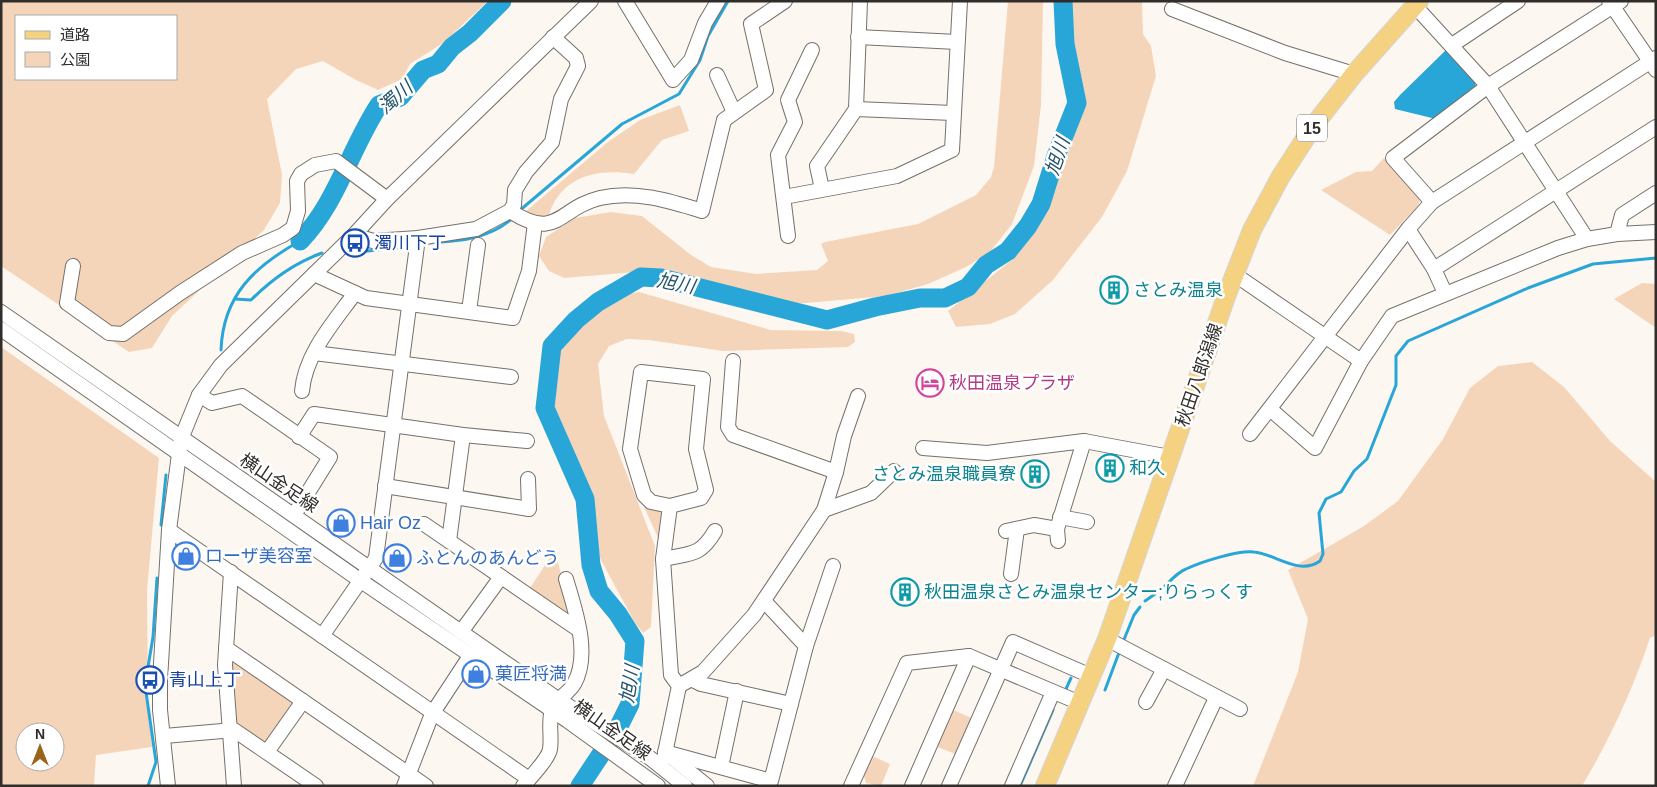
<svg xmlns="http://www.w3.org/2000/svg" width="1657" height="787" font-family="Arial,'Noto Sans JP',sans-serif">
<rect width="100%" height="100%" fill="#fdf7f1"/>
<g fill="#f5d5ba" fill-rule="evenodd">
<path d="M1 1H488L443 43 410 64 402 79 378 90 356 80 323 61 296 69 267 99 282 175 280 203 264 230 172 316 152 348 129 352 1 266ZM16 16H176V79H16Z"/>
<polygon points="1008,1 1043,1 1041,105 1034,166 1012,224 990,252 966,267 928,284 886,296 794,304 763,298 660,270 564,278 549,271 539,256 546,237 575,218 611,212 642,216 691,255 711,267 756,274 817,270 828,261 821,244 825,242 918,224 976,195 991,177 994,167"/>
<polygon points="1070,1 1142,1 1143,34 1151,46 1156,76 1127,171 1102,217 1053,280 1015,314 990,324 956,327 948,311 1013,259 1025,243 1047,205 1072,143 1081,108 1070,23"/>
<path d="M680 105 689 131 662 140 634 174C596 168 559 177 548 218H540L525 212 608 142 640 120Z"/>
<polygon points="1384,158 1420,200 1418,206 1390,235 1321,190 1356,172 1372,171"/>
<polygon points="1642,283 1656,284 1656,328 1614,299"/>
<polygon points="639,292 771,330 841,331 854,334 855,342 848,347 723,351 649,340 627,339 609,346 598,364 604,416 655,546 651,627 643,633 635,623 601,560 595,544 593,503 553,411 553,371 559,349 573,332 596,312 619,296"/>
<path d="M1 347 159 458 147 590 148 708 152 747 96 755 94 786H1ZM25 732H55V762H25Z"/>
<path d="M1532 362 1564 387 1610 441 1656 482V635L1650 638C1633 689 1610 739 1582 786H1253L1298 672 1308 619 1288 570 1364 526 1398 501 1443 439 1470 388 1498 366Z"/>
<polygon points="644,507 661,509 666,516 660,542"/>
<polygon points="551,556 556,556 571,609 568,613 530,588"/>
<polygon points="237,661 295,704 268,743 262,743 237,725 232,717 231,665"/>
<polygon points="951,709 974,719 958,755 935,746"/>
<polygon points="870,755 890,764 881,786 866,783 863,773"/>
</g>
<polygon fill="#28a6d8" points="1447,49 1475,81 1476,90 1436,119 1395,109 1394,102 1400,95"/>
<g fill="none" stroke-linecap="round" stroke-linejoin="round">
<g stroke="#28a6d8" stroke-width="3">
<polyline points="519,211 622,124 679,94 700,60 708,36 728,1"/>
<path d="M426 243C458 241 489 240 514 217"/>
<polyline points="350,253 413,246"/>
<path d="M235 299 251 300C272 279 294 263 322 253"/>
<path d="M221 350C223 295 255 266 300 241"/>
<polyline points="161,525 166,475"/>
<path d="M1165 586C1171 580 1178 572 1186 569 1201 562 1238 550 1254 552 1276 554 1299 576 1320 561L1323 554 1319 513 1326 499 1341 492 1354 471 1367 459 1396 385V356L1408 341 1528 288 1593 264 1656 258"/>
<polyline points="1145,601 1155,594"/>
<polyline points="1123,642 1134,615 1140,607"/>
<polyline points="1105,690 1120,650"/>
<polyline points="1065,691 1071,678"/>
<polyline points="148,786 156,762 145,685 153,637 157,578"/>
<polyline points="1020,786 1053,710"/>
</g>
<g stroke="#28a6d8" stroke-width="19">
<path d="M300 241C337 203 350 149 379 105L400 97 423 70 438 64 452 47 470 33 502 1"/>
<polyline points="580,786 617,730 630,704 635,641 618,614 599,591 591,565 585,499 545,408 552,346 576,320 598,302 641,277 661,278 827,320 875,307 920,298 945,298 968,287 986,265 1008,251 1028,226 1041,204 1056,156 1077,103 1065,44 1063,1"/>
</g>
<g stroke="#76706b" stroke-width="16">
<g id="minor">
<polyline points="625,1 673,80 691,60 705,23 718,1"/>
<polyline points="1609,1 1656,70"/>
<polyline points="1415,6 1488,86 1587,239"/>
<polyline points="1172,9 1285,53 1354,74"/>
<polyline points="858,37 957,42"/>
<polyline points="1452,45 1518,1"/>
<polyline points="717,75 734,112"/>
<polyline points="856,109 953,113"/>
<polyline points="822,189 817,166 856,109 860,1"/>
<polyline points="784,197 897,176 952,150 960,1"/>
<polyline points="1432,202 1393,158 1488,86 1621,1"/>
<path d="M510 211C558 242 558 208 600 198 635 190 670 201 702 211L724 120 766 90 751 24 785 1"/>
<polyline points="1408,229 1434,269 1445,293"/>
<polyline points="1617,234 1622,215 1656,193"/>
<polyline points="354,235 373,241 418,238 476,229 510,211 514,205 515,190 526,172 552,142 561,99 578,66 576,58 553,37"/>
<polyline points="788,236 778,155 795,122 788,100 812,50"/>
<polyline points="73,266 67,303 109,333 123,334 180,293 242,253 283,235 293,228 298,211 297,181 301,174 315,165 336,161 387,199"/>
<polyline points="1434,269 1656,127"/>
<polyline points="314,274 366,298 513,318 529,271 535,223"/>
<polyline points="1234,274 1361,361"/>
<polyline points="469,311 478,245"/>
<polyline points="1,312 559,700 650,758 685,786"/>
<polyline points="1,329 361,581 568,721 658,786"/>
<polyline points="314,353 511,377"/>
<path d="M302 391C305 354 334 322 355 293"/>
<polyline points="199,395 212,403 242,396 330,457 294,515"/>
<polyline points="1270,409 1315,448 1361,361 1392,316 1558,248 1587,239 1617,234 1656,232"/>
<polyline points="1250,434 1408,229 1432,202 1656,58"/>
<polyline points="299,437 314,414 463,435 527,441"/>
<polyline points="923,448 987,453 1084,441 1170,457"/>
<polyline points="836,472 844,436 858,396"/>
<polyline points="385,486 529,509 528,479"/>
<polyline points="824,510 871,493 894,471"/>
<polyline points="1060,517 1087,522"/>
<polyline points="424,524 579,630"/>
<polyline points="169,530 529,779"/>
<polyline points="1006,531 1034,525 1057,529"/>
<polyline points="449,541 463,435"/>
<polyline points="1058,541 1057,529 1084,441"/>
<path d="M663 559C690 553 700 557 715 531"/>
<polyline points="231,572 225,665 234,786"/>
<polyline points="1011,574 1017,529"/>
<polyline points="764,601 806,646"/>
<polyline points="461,632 501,577"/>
<polyline points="322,636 376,558 418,238"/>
<polyline points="1107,639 1240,709"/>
<polyline points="226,648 426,786"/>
<polyline points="693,680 701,684 791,704"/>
<polyline points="679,686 703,672 754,615 824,510 836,472 733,435 728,427 733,361"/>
<polyline points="1146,702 1164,669"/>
<polyline points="164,736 234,730 316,786"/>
<polyline points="267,752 303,701"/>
<polyline points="665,752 771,781 806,646 833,566"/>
<polyline points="670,756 707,786"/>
<polyline points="664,758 679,686 671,675 663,559 670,506 701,498 706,490 696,449 703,379 641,372 630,449 644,495 651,502 670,506"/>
<polyline points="721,767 737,691"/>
<polyline points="168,786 160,710 160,680 169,530 181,439 199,395 221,365 354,235 387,199 591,1"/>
<polyline points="404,786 432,714 470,656"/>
<path d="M523 786C530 778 549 758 550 749 552 737 548 722 552 710 556 699 568 694 574 684 591 654 575 610 566 579"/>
<polyline points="851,786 907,663 969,656 1080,703"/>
<polyline points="912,786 969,656"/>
<polyline points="949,786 1013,642 1091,676"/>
<polyline points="1012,786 1053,692"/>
<polyline points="1175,786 1216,698"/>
</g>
</g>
<g stroke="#d6d5d5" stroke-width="20">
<polyline id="major" points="1045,786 1107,639 1227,294 1252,230 1281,176 1314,125 1354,74 1419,1"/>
</g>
<use href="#minor" stroke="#fff" stroke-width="14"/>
<use href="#major" stroke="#f5d182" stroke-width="18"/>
</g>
<defs>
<g id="bus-ring" transform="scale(1.4375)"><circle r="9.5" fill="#fff" stroke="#1a4fb4" stroke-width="1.5"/><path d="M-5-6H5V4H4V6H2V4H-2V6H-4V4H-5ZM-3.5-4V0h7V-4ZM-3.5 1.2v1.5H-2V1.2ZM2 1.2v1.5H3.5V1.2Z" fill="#1a4fb4"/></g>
<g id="building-ring" transform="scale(1.4375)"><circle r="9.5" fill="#fff" stroke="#0f9aa8" stroke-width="1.5"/><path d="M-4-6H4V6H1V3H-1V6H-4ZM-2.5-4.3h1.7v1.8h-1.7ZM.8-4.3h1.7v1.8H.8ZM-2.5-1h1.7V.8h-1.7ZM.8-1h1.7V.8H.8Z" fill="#0f9aa8"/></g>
<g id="hotel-ring" transform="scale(1.4375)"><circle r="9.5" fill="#fff" stroke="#d1479c" stroke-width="1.5"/><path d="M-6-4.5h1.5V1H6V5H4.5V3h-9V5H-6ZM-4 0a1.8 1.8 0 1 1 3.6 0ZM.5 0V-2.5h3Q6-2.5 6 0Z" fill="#d1479c"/></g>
<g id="shop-ring" transform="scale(1.4375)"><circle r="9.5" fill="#fff" stroke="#3f7fe0" stroke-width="1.5"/><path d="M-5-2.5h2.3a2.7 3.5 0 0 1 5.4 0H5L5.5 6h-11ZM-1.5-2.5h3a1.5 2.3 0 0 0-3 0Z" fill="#3f7fe0"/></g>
</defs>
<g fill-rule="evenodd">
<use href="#bus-ring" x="355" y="243"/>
<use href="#building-ring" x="1114" y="290"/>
<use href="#hotel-ring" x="930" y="383"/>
<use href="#building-ring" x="1110" y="468"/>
<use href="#building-ring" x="1035" y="474"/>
<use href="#shop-ring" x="341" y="523"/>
<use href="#shop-ring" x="186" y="556"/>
<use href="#shop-ring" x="397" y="558"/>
<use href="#building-ring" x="905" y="592"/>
<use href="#shop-ring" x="476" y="674"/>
<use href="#bus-ring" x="150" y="680"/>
</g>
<g text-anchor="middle" stroke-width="5" stroke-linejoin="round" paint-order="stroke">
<rect fill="#fff" stroke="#6e6c6b" stroke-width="1" x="1297" y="114.5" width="30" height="27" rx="4"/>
<g font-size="16" font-weight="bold" fill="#302d2b">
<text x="1312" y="134">15</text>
</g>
<g font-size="18" fill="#164399" stroke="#fff" text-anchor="start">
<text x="374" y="249">濁川下丁</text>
<text x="169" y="686">青山上丁</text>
</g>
<g font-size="18" fill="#0d838f" stroke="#fff" text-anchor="start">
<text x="1133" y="296">さとみ温泉</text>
<text x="1129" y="474">和久</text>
<text x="1016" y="480" text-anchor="end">さとみ温泉職員寮</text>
<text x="924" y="598">秋田温泉さとみ温泉センター;りらっくす</text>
</g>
<g font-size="18" fill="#302d2b" stroke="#fff">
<text transform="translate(1199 375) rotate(-71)" y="6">秋田八郎潟線</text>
<text transform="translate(279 483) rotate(34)" y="6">横山金足線</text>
<text transform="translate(612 730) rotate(35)" y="6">横山金足線</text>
</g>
<g font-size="18" fill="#b23c85" stroke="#fff" text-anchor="start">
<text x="949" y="389">秋田温泉プラザ</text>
</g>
<g font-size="18" fill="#366cbe" stroke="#fff" text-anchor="start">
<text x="360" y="529">Hair Oz</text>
<text x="205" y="562">ローザ美容室</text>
<text x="416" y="564">ふとんのあんどう</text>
<text x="495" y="680">菓匠将満</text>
</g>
<g font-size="19" font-style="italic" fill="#26556b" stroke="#fff">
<text transform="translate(395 97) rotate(-41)" y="7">濁川</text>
<text transform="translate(1057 156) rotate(-71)" y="7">旭川</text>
<text transform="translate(676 283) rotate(11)" y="7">旭川</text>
<text transform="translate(629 684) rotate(-81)" y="7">旭川</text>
</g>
</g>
<rect width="1657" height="787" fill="none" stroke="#302d2b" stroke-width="5"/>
<rect x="15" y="15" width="162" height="65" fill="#ffffff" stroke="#acabaa"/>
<rect x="25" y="31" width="25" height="8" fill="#f5d182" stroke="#acabaa"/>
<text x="60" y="40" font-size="15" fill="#302d2b">道路</text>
<rect x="25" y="52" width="25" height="15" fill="#f5d5ba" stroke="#acabaa"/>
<text x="60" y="65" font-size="15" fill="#302d2b">公園</text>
<g transform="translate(40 747)"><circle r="24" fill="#ffffff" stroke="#acabaa"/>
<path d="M0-4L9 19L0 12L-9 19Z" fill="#99651b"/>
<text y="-8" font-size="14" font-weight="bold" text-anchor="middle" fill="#302d2b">N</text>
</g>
</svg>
